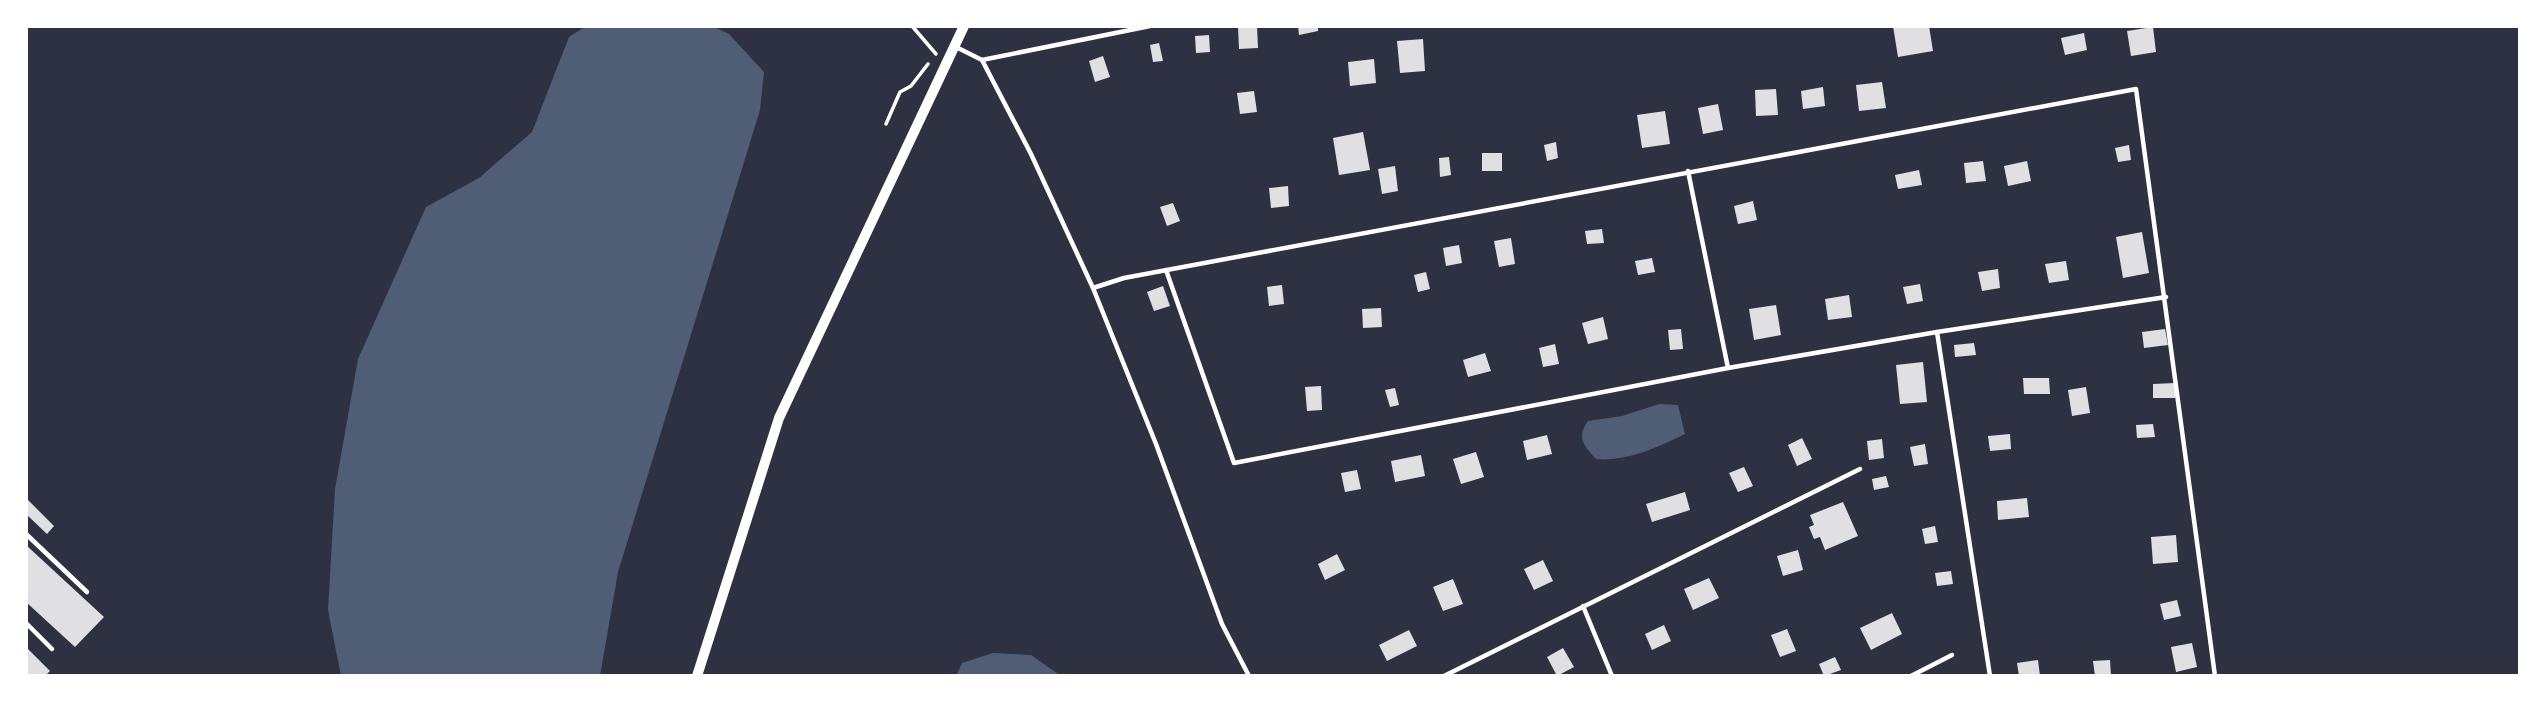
<svg xmlns="http://www.w3.org/2000/svg" width="2546" height="702" font-family="'Work Sans',sans-serif">
<rect width="100%" height="100%" fill="#2d3142"/>
<g fill="#4f5d75">
<polygon points="586,26 712,26 729,34 764,72 760,110 618,572 600,676 341,676 328,610 335,489 358,359 426,207 479,178 532,132 569,37"/>
<path d="M1659 404 1678 405 1685 434C1658 447 1626 462 1596 459 1584 446 1576 437 1588 421L1622 416Z"/>
<polygon points="993,653 1031,655 1061,676 956,676 962,663"/>
</g>
<g fill="#e0e0e3">
<polygon points="1238,26 1257,26 1258,48 1239,49"/>
<polygon points="1298,26 1318,26 1318,31 1299,35"/>
<polygon points="1893,26 1929,26 1933,51 1898,57"/>
<polygon points="2153,27 2156,52 2131,56 2127,31"/>
<polygon points="2084,33 2087,50 2065,55 2061,38"/>
<polygon points="1209,35 1210,52 1196,53 1195,36"/>
<polygon points="1423,39 1425,71 1400,73 1397,41"/>
<polygon points="1159,43 1163,61 1153,62 1150,45"/>
<polygon points="1103,56 1110,77 1095,82 1089,61"/>
<polygon points="1374,59 1376,83 1350,86 1348,62"/>
<polygon points="1882,82 1886,108 1859,111 1856,85"/>
<polygon points="1823,87 1825,106 1803,109 1801,91"/>
<polygon points="1776,89 1778,115 1756,116 1755,90"/>
<polygon points="1254,91 1257,112 1240,114 1237,93"/>
<polygon points="1718,104 1723,130 1703,134 1698,108"/>
<polygon points="1665,111 1670,144 1642,148 1637,115"/>
<polygon points="1363,132 1370,170 1339,175 1333,138"/>
<polygon points="1556,142 1558,158 1547,161 1544,145"/>
<polygon points="2129,145 2131,160 2118,162 2115,148"/>
<rect x="1482" y="153" width="20" height="18"/>
<polygon points="1449,157 1451,175 1440,177 1439,158"/>
<polygon points="1983,161 1986,181 1966,183 1964,163"/>
<polygon points="2027,161 2031,181 2008,186 2004,166"/>
<polygon points="1395,166 1398,191 1382,194 1378,169"/>
<polygon points="1919,170 1922,185 1898,189 1895,175"/>
<polygon points="1288,186 1289,206 1271,208 1269,188"/>
<polygon points="1753,201 1757,220 1738,224 1734,206"/>
<polygon points="1173,203 1180,221 1167,226 1160,207"/>
<polygon points="1602,229 1604,243 1587,244 1585,231"/>
<polygon points="2142,232 2149,273 2123,278 2116,237"/>
<polygon points="1511,238 1515,264 1499,267 1494,241"/>
<polygon points="1459,245 1462,263 1446,266 1443,248"/>
<polygon points="1652,258 1655,272 1638,275 1635,261"/>
<polygon points="2066,261 2069,280 2049,283 2045,264"/>
<polygon points="1998,269 2000,288 1982,291 1978,272"/>
<polygon points="1426,272 1430,289 1418,292 1414,275"/>
<polygon points="1920,284 1923,301 1907,304 1903,287"/>
<polygon points="1282,285 1284,304 1269,306 1267,287"/>
<polygon points="1163,286 1170,306 1154,311 1147,292"/>
<polygon points="1849,295 1852,317 1828,320 1825,299"/>
<polygon points="1776,305 1781,335 1754,340 1749,309"/>
<polygon points="1381,308 1382,327 1363,328 1362,309"/>
<polygon points="1603,317 1608,339 1588,344 1582,323"/>
<polygon points="1681,329 1683,349 1670,350 1668,330"/>
<polygon points="2165,329 2168,345 2144,348 2142,332"/>
<polygon points="1974,343 1976,355 1955,357 1954,345"/>
<polygon points="1555,344 1559,364 1543,367 1539,348"/>
<polygon points="1485,353 1491,371 1468,377 1463,360"/>
<polygon points="1923,362 1927,402 1900,404 1896,365"/>
<polygon points="2023,378 2049,378 2050,394 2024,394"/>
<polygon points="2175,383 2175,398 2153,398 2153,384"/>
<polygon points="1321,386 1322,410 1307,411 1305,387"/>
<polygon points="2086,387 2090,413 2072,416 2068,390"/>
<polygon points="1395,388 1399,405 1390,407 1385,390"/>
<polygon points="2153,424 2155,437 2137,438 2136,425"/>
<polygon points="2010,434 2011,449 1990,451 1988,436"/>
<polygon points="1547,435 1552,454 1527,460 1523,441"/>
<polygon points="1802,438 1812,459 1797,466 1788,445"/>
<polygon points="1882,439 1884,458 1869,460 1867,441"/>
<polygon points="1925,444 1928,464 1914,466 1910,447"/>
<polygon points="1476,452 1484,477 1461,484 1453,459"/>
<polygon points="1421,455 1425,476 1395,482 1391,461"/>
<polygon points="1744,467 1753,486 1738,492 1729,473"/>
<polygon points="1357,470 1361,489 1345,492 1341,473"/>
<polygon points="1886,476 1889,487 1874,490 1872,479"/>
<polygon points="1685,492 1690,510 1652,522 1646,504"/>
<polygon points="26,498 54,526 47,534 26,514"/>
<polygon points="2027,498 2029,517 1998,520 1997,501"/>
<polygon points="1843,502 1858,536 1825,550 1820,537 1814,539 1809,527 1814,525 1810,515"/>
<polygon points="1935,526 1938,542 1925,544 1922,529"/>
<polygon points="2176,535 2178,562 2153,564 2151,537"/>
<polygon points="26,545 104,617 75,647 26,602"/>
<polygon points="1798,550 1803,570 1783,576 1777,556"/>
<polygon points="1337,554 1345,570 1325,580 1318,564"/>
<polygon points="1543,560 1553,581 1534,590 1524,569"/>
<polygon points="1951,571 1953,584 1937,586 1935,573"/>
<polygon points="1709,578 1719,598 1693,610 1684,589"/>
<polygon points="1453,579 1463,604 1443,611 1433,587"/>
<polygon points="2177,600 2181,616 2164,620 2160,604"/>
<polygon points="1892,613 1902,634 1871,650 1860,628"/>
<polygon points="1664,625 1671,641 1652,650 1645,634"/>
<polygon points="1787,629 1796,651 1780,657 1771,635"/>
<polygon points="1409,630 1417,646 1387,661 1379,645"/>
<polygon points="2192,643 2197,667 2176,672 2171,647"/>
<polygon points="26,647 50,671 45,676 26,676"/>
<polygon points="1563,648 1574,667 1557,676 1547,657"/>
<polygon points="1835,657 1841,670 1824,676 1819,664"/>
<polygon points="2038,660 2040,676 2019,676 2017,663"/>
<polygon points="2110,660 2111,676 2095,676 2093,661"/>
</g>
<g fill="none" stroke-linecap="round" stroke-linejoin="round">
<g stroke="#fff" stroke-width="3.5">
<polyline points="912,26 936,54"/>
<polyline points="886,124 900,92 911,86 928,64"/>
</g>
<g stroke="#fff" stroke-width="4.5">
<polyline points="956,47 982,60 1031,154 1093,288 1124,278 2136,89 2215,676"/>
<polyline points="982,60 1150,26"/>
<polyline points="1688,171 1728,368"/>
<polyline points="1166,270 1234,463 1728,368 1937,332"/>
<polyline points="1093,288 1156,444 1222,624 1249,676"/>
<polyline points="26,534 87,592"/>
<polyline points="1583,606 1612,676"/>
<polyline points="26,623 52,649"/>
<polyline points="1444,676 1860,469"/>
<polyline points="1911,676 1952,655"/>
<polyline points="1990,676 1937,332 2166,297"/>
</g>
<polyline stroke="#fff" stroke-width="10" points="697,676 779,418 964,26"/>
</g>
<rect width="2546" height="702" fill="none" stroke="#ffffff" stroke-width="56"/>
</svg>
